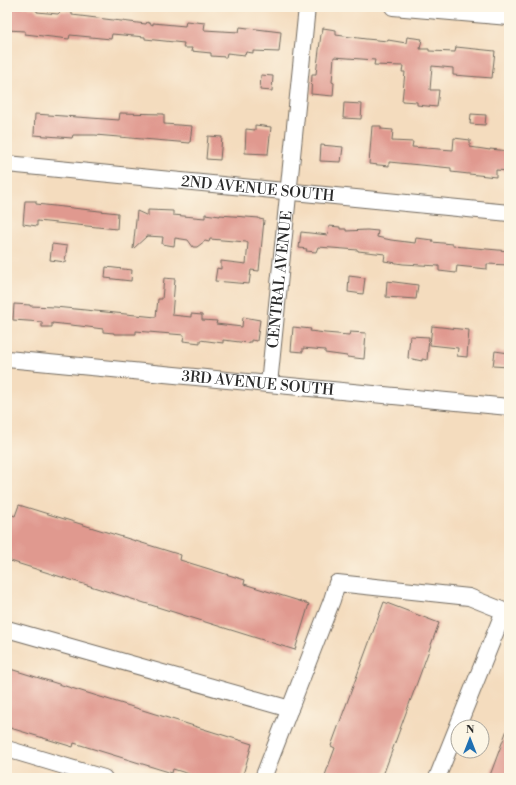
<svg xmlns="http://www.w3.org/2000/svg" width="516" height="785" font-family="'Libre Bodoni',serif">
<rect width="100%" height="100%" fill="#fcf5e5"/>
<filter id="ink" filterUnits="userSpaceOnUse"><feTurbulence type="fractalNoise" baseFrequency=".025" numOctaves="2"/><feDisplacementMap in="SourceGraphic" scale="8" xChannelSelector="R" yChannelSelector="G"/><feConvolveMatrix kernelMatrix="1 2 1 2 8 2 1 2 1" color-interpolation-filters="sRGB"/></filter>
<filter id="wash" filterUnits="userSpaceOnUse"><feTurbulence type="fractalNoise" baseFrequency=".012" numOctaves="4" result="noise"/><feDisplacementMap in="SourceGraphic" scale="16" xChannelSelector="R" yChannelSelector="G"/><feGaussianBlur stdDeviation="0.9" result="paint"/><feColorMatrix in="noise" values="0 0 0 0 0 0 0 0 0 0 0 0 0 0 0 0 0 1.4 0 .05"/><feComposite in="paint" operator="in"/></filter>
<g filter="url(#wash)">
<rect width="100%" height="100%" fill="#f4dcbe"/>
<g id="blocks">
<g fill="#e0998f">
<polygon points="7,7 29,7 29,8 35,8 35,10 37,10 37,12 58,14 61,11 72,12 72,15 146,24 147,22 153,25 153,23 185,26 186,21 205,23 204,30 239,32 240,27 281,32 279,52 253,51 253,53 246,52 245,55 227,53 226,57 211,56 211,53 191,51 192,48 183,48 184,43 145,39 145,37 112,34 111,39 70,35 69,39 25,34 25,31 7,30"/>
<polygon points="323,28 336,30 336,35 366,39 388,41 388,40 406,43 407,37 422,39 420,49 429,49 429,51 455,52 456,47 495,51 492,78 453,75 453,68 432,66 430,90 439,90 437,107 417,105 417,102 402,101 405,72 402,72 403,66 374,65 375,60 334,57 332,82 334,83 333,96 311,94 312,74 316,74 321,34 322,34"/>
<polygon points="261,75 273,76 272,91 260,90"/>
<polygon points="344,103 362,104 361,119 343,118"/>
<polygon points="120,113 164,114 164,124 192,126 190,143 95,135 73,135 72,138 34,135 35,114 119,120"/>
<polygon points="471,114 486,115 485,125 470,124"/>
<polygon points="255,125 271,127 268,154 245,153 246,129 255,130"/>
<polygon points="372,126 381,126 381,129 393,130 392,141 413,142 412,147 453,150 454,138 470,140 470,147 490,150 490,149 509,151 509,171 496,170 496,177 451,172 451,168 389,162 389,166 369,164"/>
<polygon points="208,136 222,137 220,160 206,159"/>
<polygon points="321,145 343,147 341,162 320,161"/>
<polygon points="25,201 36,201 36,204 118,213 117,229 37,221 37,226 23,224"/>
<polygon points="148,210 173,211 173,215 194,217 205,218 205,214 220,216 220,215 259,218 259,219 264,220 259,271 251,270 249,284 215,281 217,268 221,269 221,261 246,264 248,243 246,242 210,239 209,242 205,241 197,247 193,247 188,240 175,238 174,246 162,244 163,237 147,236 133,249 137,211 148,216"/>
<polygon points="329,226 340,227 340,229 346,229 346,231 367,230 378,231 377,237 391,240 415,243 416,238 433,240 432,242 453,244 453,246 509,251 509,265 487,264 487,269 457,266 456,273 439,271 439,266 403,264 384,261 385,254 358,251 358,250 318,247 316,252 306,251 307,249 299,248 301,232 328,235"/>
<polygon points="52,244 67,246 65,262 50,260"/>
<polygon points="106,267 132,270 131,281 105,278"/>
<polygon points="349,276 365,278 363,294 348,292"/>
<polygon points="164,278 175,279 172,315 191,317 191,314 202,315 202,320 217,321 216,324 242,327 243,317 260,320 257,341 251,340 251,342 248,342 248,343 223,340 223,343 200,340 200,343 192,342 183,341 184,335 136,331 136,334 114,334 114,333 103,332 103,329 80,326 52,323 52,327 42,327 42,322 13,320 14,304 30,305 30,306 55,307 156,317 158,299 162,299"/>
<polygon points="387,281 418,285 416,299 386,297"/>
<polygon points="432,326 469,330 467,357 457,356 458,348 430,345"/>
<polygon points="293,327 311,329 310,331 325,333 349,335 350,332 366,333 364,359 347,357 347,356 325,353 325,350 303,348 303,352 291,351"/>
<polygon points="410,336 429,337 427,360 422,359 422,361 408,358"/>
<polygon points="495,351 509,353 509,367 493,366"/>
<polygon points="19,505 181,555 180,560 245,580 244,584 309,604 295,650 7,560 7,513 15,516"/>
<polygon points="384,602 439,623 382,778 324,778 335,748 331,746"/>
<polygon points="7,668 252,744 242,778 202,778 173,769 172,773 74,743 73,747 7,727"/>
<polygon points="508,727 509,727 509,778 489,778"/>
</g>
</g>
</g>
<g filter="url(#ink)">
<use href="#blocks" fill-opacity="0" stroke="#71695e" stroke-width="1"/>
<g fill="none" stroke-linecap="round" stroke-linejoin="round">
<g stroke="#71695e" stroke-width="18">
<g id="minor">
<polyline points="393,7 509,17"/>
<path id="s1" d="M7 164 509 213"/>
<path id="s2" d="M7 359 509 407"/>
<path id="s3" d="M269 384 307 7"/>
<polyline points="7,629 290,709"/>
<polyline points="7,749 104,778"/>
<polyline points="263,778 332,600 337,583 469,597 504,611"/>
<polyline points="437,778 504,611 509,612"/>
</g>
</g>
<use href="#minor" stroke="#fff" stroke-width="16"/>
</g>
</g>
<g text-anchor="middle" stroke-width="3.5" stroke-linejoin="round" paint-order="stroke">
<g font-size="15" fill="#2b2b2b" stroke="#fcf5e5">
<text dy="5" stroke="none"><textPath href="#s1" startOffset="252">2ND AVENUE SOUTH</textPath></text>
<text dy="5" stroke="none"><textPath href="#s3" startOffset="105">CENTRAL AVENUE</textPath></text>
<text dy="5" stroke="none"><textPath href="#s2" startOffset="252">3RD AVENUE SOUTH</textPath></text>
</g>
</g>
<rect width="516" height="785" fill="none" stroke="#fcf5e5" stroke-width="24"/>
<g transform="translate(470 739)"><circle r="19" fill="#fcf5e5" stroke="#a8a49b"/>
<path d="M0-3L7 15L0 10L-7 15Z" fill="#1f6fb2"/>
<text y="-6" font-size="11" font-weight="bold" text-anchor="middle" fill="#2b2b2b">N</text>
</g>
</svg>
